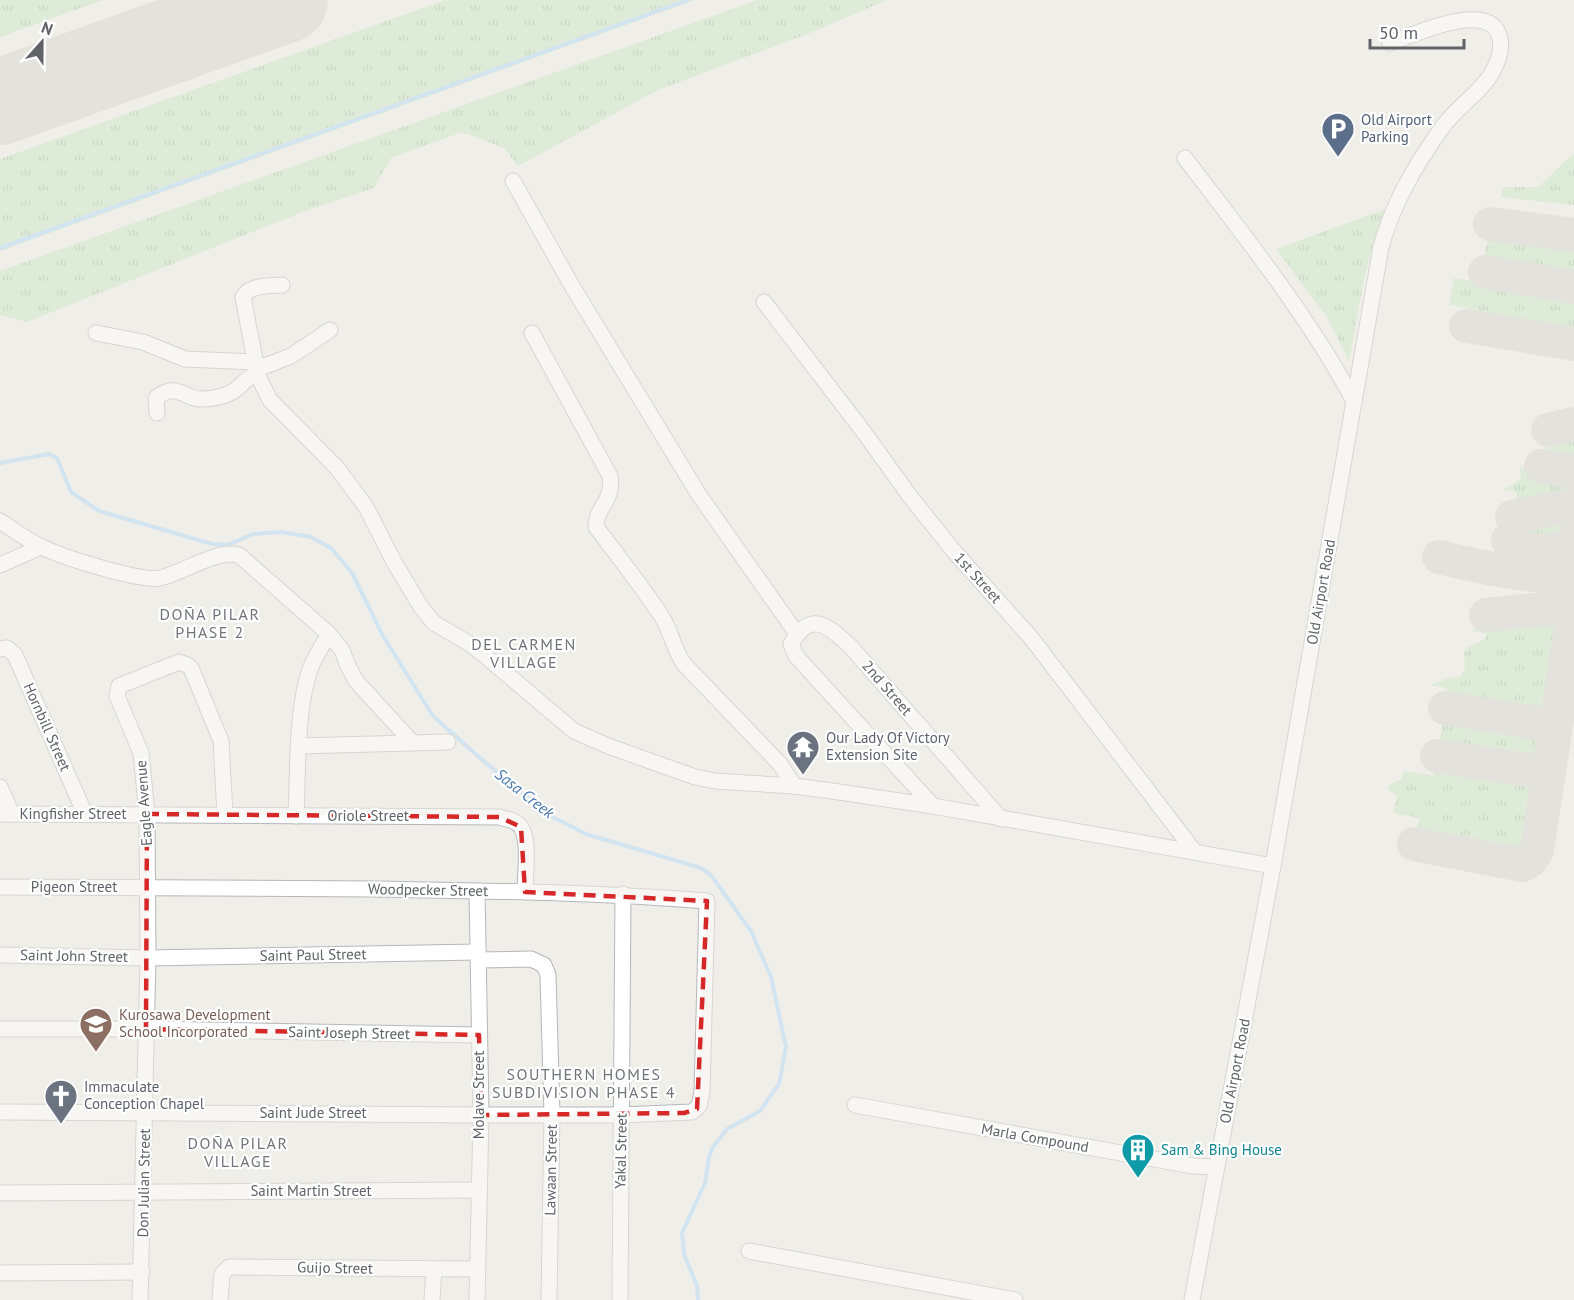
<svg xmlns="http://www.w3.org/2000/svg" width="1574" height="1300" font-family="'PT Sans',sans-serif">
<defs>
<pattern id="grass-tufts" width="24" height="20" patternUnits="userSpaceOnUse" patternTransform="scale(1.5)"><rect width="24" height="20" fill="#c6e6c6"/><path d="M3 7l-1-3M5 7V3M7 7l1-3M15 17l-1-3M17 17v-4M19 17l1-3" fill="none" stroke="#a4bea5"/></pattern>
</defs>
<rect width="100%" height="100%" fill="#f0eee8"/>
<g fill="url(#grass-tufts)">
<polygon points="0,0 103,0 0,37"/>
<polygon points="445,0 695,0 0,251 0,159"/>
<polygon points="757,0 887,0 810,33 658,90 518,166 504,148 462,132 391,158 374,188 305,211 27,322 0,315 0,271"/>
<polygon points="1574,153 1574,205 1501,197 1503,187 1538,187"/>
<path d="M1386 209C1365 256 1359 311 1349 361L1327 317 1276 249Z"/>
<polygon points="1489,233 1574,245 1574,283 1482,268"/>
<polygon points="1454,278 1483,283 1484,278 1574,292 1574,340 1467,323 1468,308 1449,305"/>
<path d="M1574 431V468L1542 462C1547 437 1548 433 1574 431Z"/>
<polygon points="1520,467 1574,476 1574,501 1514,509 1517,492 1502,489 1514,484 1521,478"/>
<path d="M1574 514C1574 519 1574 528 1573 533 1567 546 1530 548 1519 542 1514 539 1512 535 1509 531L1511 524Z"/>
<polygon points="1564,612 1546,720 1446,702 1447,688 1431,685 1445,679 1461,676 1465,667 1464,653 1469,646 1485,639 1486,634 1470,630 1487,629 1486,621"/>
<polygon points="1444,713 1544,731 1538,768 1493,761 1493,757 1476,755 1476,759 1438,753"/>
<polygon points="1437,760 1474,766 1474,772 1491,775 1492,769 1537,776 1525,852 1520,857 1512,858 1420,841 1416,834 1419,818 1393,813 1397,796 1388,789 1390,784 1402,779 1403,771 1434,776"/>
</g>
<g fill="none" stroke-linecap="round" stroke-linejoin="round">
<g stroke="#acd7fb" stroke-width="4">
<polyline points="0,248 688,0"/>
<polyline points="0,463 49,454 57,458 71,492 99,511 212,544 228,545 253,534 281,532 311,537 331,548 352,573 383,636 433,716 480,758 549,815 586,834 701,868 711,875 751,931 771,977 786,1047 779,1084 760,1111 727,1129 713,1147 709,1157 705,1183 682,1233 684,1254 697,1286 698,1300"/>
</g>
<g stroke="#d2d2d0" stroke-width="34">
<polyline points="1490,224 1574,235"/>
<polyline points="1485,272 1574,287"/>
<polyline points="1466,326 1574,344"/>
<polyline points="1548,430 1574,424"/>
<polyline points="1541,466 1574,472"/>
<polyline points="1512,517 1574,505"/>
<path d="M1508 540C1524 552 1558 557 1574 539"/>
<path d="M1439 557C1484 568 1527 577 1574 577"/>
<polyline points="1486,615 1574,606"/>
<polyline points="1445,708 1555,726"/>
<polyline points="1437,756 1549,773"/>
<polyline points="1414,844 1522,865 1530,861 1537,850 1574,608"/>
</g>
<polyline stroke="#d2d2d0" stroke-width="86" points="0,102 285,0"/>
<g stroke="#b5b7bb" stroke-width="17">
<g id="minor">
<path d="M1185 158C1245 237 1307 314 1354 401"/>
<polyline points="513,181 572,286 699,495 797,634"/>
<path d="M282 285C269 286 249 285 243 297L258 376 270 400 337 468 366 507 394 562 421 607 434 623 470 644 483 654 574 731 608 746 695 777 715 781 794 786 832 791 933 806 1273 866"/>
<polyline points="764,302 866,435 909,495 952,549 1032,639 1194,851"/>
<polyline points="96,333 143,342 185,359 256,362"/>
<path d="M532 333 610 476C614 503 596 505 596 527 618 556 640 584 660 614 671 629 673 649 684 664L780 764 794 786"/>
<polyline points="257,369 291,356 330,330"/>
<path d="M157 413 156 398C176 381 185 399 200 399 209 399 223 397 232 392 243 386 242 379 258 374"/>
<path d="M0 521C14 530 28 541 44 548 63 557 140 582 160 578 183 573 216 549 239 555L329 634 342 650 348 666 356 681 412 742"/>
<polyline points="0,565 41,547"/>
<polyline points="0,649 7,648 15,655 85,814"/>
<polyline points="299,746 448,742"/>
<polyline points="0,787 12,814"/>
<path d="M933 806 796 656 791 644C811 609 828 626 851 647L1001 819"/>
<path d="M0 814 499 817C506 819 516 820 521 827 530 841 525 875 525 892"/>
<path d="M296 816C298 773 296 706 311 667 315 656 323 645 329 634"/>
<path d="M0 887C126 887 251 888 376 889 487 891 597 892 707 901L702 1092 699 1106 692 1112 621 1115H481L0 1112"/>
<polyline points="0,955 148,958 478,952"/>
<polyline points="478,960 531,959 544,965 548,975 552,1114 549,1300"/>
<polyline points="0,1029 146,1029 479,1035"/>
<polyline points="855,1105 1193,1166 1216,1167"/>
<polyline points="0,1193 478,1190"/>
<polyline points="749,1251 1015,1300"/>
<polyline points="0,1273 142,1272"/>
<polyline points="140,1300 148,958 147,814 141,753 117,696 119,686 179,662 187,665 191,668 221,741 225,815"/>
<polyline points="220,1300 222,1274 229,1267 236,1267 477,1269"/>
<polyline points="432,1300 434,1269"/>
<polyline points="477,1300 481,1115 477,891"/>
<polyline points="620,1300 623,894"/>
<path d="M1192 1300 1273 866 1381 247C1393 203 1415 166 1441 129 1456 107 1481 93 1493 71 1499 60 1503 47 1499 35 1487 0 1413 35 1390 43"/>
</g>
</g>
<use href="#minor" stroke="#fff" stroke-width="15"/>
</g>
<path d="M0 0H1574V1300H0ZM147 814 499 817 521 827 525 892 707 901 697 1109 684 1113 481 1115 479 1035 146 1029Z" fill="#f0eee8" fill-opacity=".55" fill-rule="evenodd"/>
<path fill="none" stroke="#d62828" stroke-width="4.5" stroke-dasharray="12 8" stroke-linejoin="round" d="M147 814 499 817 521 827 525 892 707 901 697 1109 684 1113 481 1115 479 1035 146 1029Z"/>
<defs>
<g id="parking-pin" transform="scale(1.725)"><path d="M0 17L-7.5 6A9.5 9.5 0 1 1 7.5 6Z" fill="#5c6f8a" stroke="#fff"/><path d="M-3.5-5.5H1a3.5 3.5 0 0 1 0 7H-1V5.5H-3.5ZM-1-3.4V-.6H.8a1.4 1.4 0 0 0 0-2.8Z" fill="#fff"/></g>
<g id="temple-pin" transform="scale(1.725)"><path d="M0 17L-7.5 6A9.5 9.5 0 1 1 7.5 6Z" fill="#6b7280" stroke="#fff"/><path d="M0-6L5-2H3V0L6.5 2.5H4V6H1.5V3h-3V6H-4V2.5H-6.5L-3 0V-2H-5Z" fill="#fff"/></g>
<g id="school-pin" transform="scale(1.725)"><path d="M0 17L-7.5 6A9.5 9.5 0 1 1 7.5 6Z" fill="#8d6e63" stroke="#fff"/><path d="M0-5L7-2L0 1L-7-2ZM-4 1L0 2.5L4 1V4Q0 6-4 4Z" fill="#fff"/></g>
<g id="church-pin" transform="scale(1.725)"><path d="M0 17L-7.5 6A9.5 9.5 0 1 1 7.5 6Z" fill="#6b7280" stroke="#fff"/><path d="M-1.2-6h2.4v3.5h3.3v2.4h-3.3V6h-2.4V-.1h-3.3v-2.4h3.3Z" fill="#fff"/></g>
<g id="building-pin" transform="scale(1.725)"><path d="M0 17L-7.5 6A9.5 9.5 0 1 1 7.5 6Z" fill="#0f9aa8" stroke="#fff"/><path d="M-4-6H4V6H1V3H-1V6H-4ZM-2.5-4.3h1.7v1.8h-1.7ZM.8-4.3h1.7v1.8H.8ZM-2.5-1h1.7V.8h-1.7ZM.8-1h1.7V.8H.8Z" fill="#fff"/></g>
</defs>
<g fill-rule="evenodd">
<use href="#parking-pin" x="1338" y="129"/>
<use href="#temple-pin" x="803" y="747"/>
<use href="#school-pin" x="96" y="1024"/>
<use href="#church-pin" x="61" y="1096"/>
<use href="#building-pin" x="1138" y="1150"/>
</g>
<g text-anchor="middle" stroke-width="4.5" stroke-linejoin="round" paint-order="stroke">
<g font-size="15" fill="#4e5e75" stroke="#fff" text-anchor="start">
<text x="1361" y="125">Old Airport<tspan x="1361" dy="17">Parking</tspan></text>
</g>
<g font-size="15" fill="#5f6267" stroke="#fff">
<text transform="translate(978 578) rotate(48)" y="5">1st Street</text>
<text transform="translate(1321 592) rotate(-80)" y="5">Old Airport Road</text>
<text transform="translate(887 688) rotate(49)" y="5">2nd Street</text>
<text transform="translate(47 727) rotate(66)" y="5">Hornbill Street</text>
<text transform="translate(144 803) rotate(-94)" y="5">Eagle Avenue</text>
<text x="73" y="819">Kingfisher Street</text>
<text x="368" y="821">Oriole Street</text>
<text x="74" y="892">Pigeon Street</text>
<text transform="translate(428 890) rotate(1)" y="5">Woodpecker Street</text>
<text transform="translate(313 955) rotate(-1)" y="5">Saint Paul Street</text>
<text transform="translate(74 956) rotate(1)" y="5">Saint John Street</text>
<text transform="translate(349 1033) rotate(1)" y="5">Saint Joseph Street</text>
<text transform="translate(1235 1071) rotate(-79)" y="5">Old Airport Road</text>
<text transform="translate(479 1095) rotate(-90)" y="5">Molave Street</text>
<text x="313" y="1118">Saint Jude Street</text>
<text transform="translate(1035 1138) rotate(10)" y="5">Marla Compound</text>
<text transform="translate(621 1151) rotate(-89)" y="5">Yakal Street</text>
<text transform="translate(551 1170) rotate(-89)" y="5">Lawaan Street</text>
<text transform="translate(144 1183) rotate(-89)" y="5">Don Julian Street</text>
<text x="311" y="1196">Saint Martin Street</text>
<text transform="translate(335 1268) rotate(1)" y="5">Guijo Street</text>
</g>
<g font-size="15" fill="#5b616d" stroke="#fff" text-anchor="start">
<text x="826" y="743">Our Lady Of Victory<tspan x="826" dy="17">Extension Site</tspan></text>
<text x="84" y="1092">Immaculate<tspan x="84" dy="17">Conception Chapel</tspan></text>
</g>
<g font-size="15" fill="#785e54" stroke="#fff" text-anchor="start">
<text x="119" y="1020">Kurosawa Development<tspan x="119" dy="17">School Incorporated</tspan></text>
</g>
<g font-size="15" fill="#0d838f" stroke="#fff" text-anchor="start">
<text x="1161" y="1155">Sam &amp; Bing House</text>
</g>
<g font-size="16" letter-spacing="1.5" fill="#707479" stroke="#fff">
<text x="210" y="620">DOÑA PILAR<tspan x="210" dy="18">PHASE 2</tspan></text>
<text x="524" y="650">DEL CARMEN<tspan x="524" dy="18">VILLAGE</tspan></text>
<text x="584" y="1080">SOUTHERN HOMES<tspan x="584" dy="18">SUBDIVISION PHASE 4</tspan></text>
<text x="238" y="1149">DOÑA PILAR<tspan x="238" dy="18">VILLAGE</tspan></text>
</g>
<g font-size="16" font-style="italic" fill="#4878ae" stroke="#fff">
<text transform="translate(525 793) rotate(38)" y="6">Sasa Creek</text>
</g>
</g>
<g transform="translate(42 42) rotate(21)" stroke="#ffffff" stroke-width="4.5" paint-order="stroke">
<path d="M0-4.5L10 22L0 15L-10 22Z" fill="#5f6267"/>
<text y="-9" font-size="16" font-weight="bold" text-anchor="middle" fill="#5f6267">N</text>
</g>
<path d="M1370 39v9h94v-9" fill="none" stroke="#5f6267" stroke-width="3"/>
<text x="1379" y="39" font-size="18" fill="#5f6267" stroke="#ffffff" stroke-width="4.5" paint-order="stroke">50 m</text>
</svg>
